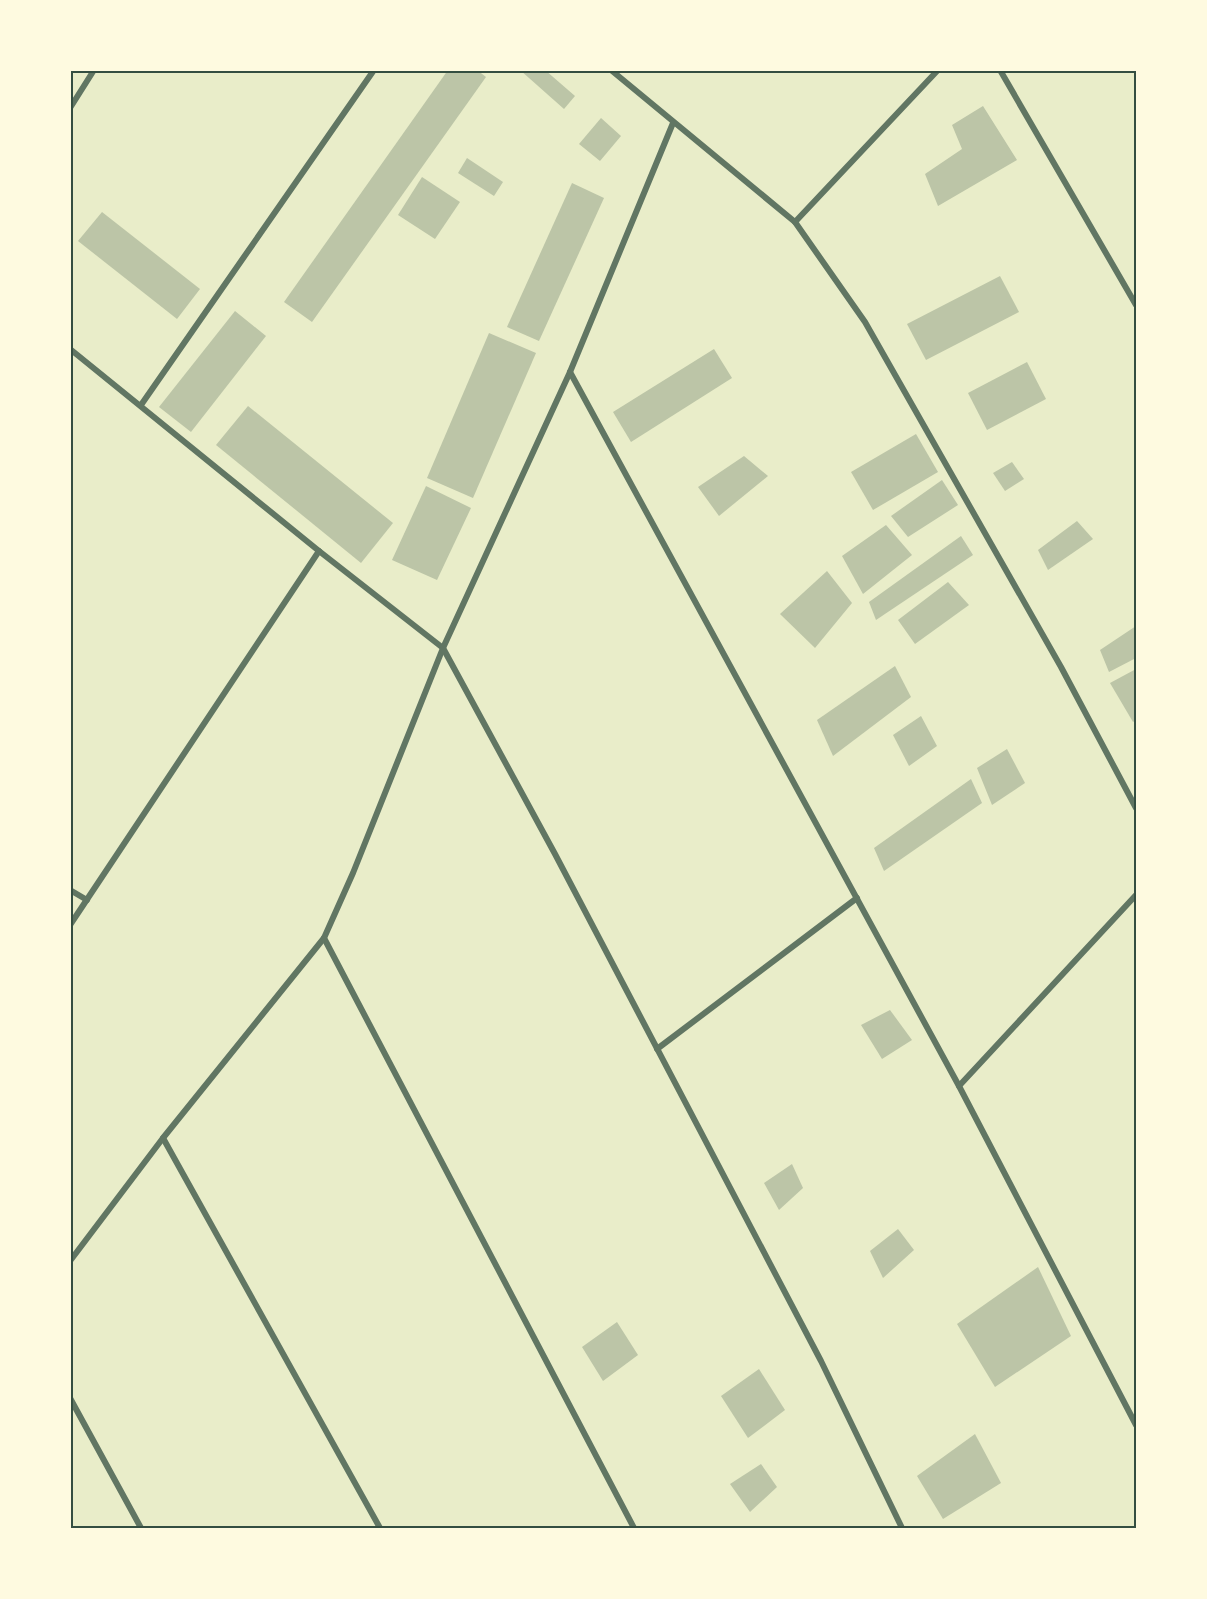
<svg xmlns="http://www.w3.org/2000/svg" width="1207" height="1599" font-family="Cabin,sans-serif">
<rect width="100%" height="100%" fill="#e9edc9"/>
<g fill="#bcc5a7">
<polygon points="448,70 477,70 486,77 312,322 284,302"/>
<polygon points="520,70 545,70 575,96 564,109"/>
<polygon points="983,106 1017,160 938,206 925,174 962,149 952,125"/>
<polygon points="601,118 621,136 600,161 579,144"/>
<polygon points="467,158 503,182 494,196 458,173"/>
<polygon points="422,177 460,202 435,239 398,215"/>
<polygon points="572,183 604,198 539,341 507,327"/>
<polygon points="102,212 200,289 177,319 78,241"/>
<polygon points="1000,276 1019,312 926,360 907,324"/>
<polygon points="235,311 266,336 191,432 159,407"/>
<polygon points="489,333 536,353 473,498 427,478"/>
<polygon points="714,349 732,378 631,442 613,412"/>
<polygon points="1027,362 1046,399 987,430 968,393"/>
<polygon points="248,406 393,523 361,563 216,445"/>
<polygon points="916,434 938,472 873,510 851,472"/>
<polygon points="744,456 768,476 719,516 698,487"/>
<polygon points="1012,462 1024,479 1005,491 993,473"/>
<polygon points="942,480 958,505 908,537 891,516"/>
<polygon points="426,486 471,508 437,580 392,560"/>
<polygon points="1077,521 1093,539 1048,570 1038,550"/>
<polygon points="886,525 912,555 863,594 842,556"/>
<polygon points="961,536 973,555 876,620 869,602"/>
<polygon points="827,571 852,603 815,648 780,614"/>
<polygon points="948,582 969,605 915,644 898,620"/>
<polygon points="1136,626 1136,658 1109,672 1100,650"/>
<polygon points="895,666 911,697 833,756 817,720"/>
<polygon points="1136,669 1136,720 1133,722 1110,683"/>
<polygon points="921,716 937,746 909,766 893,735"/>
<polygon points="1007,749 1025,783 992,805 977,768"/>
<polygon points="971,779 982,803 884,871 874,848"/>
<polygon points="890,1010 912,1040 882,1059 861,1025"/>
<polygon points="792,1164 803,1188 779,1210 764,1183"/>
<polygon points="898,1229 914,1250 883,1278 870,1251"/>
<polygon points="1038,1267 1071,1336 995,1387 957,1324"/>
<polygon points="617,1322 638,1355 603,1381 582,1347"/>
<polygon points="759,1369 785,1410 748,1438 721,1396"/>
<polygon points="975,1434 1001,1483 943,1519 917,1476"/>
<polygon points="761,1464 777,1487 750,1512 730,1484"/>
</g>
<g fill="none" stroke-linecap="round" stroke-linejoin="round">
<g stroke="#617663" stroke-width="6">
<polyline points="611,70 795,222 865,322 1061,667 1136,808"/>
<polyline points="1000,70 1136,305"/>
<polyline points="70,108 94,70"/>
<polyline points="795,222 938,70"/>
<polyline points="70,349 319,551 443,648 555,854 821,1361 902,1528"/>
<polyline points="570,372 959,1086 1136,1425"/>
<polyline points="141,405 374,70"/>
<polyline points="70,890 87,900"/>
<polyline points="70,925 319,551"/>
<polyline points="324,938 634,1528"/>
<polyline points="657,1049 857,898"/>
<polyline points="959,1086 1136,895"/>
<polyline points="163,1138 380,1528"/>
<polyline points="70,1261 163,1138 324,938 353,873 443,648 570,372 673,123"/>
<polyline points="70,1398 141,1528"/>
</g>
</g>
<rect width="1207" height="1599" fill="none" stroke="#fefae0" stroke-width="144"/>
<rect x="72" y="72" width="1063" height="1455" fill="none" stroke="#344e41" stroke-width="2"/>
</svg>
